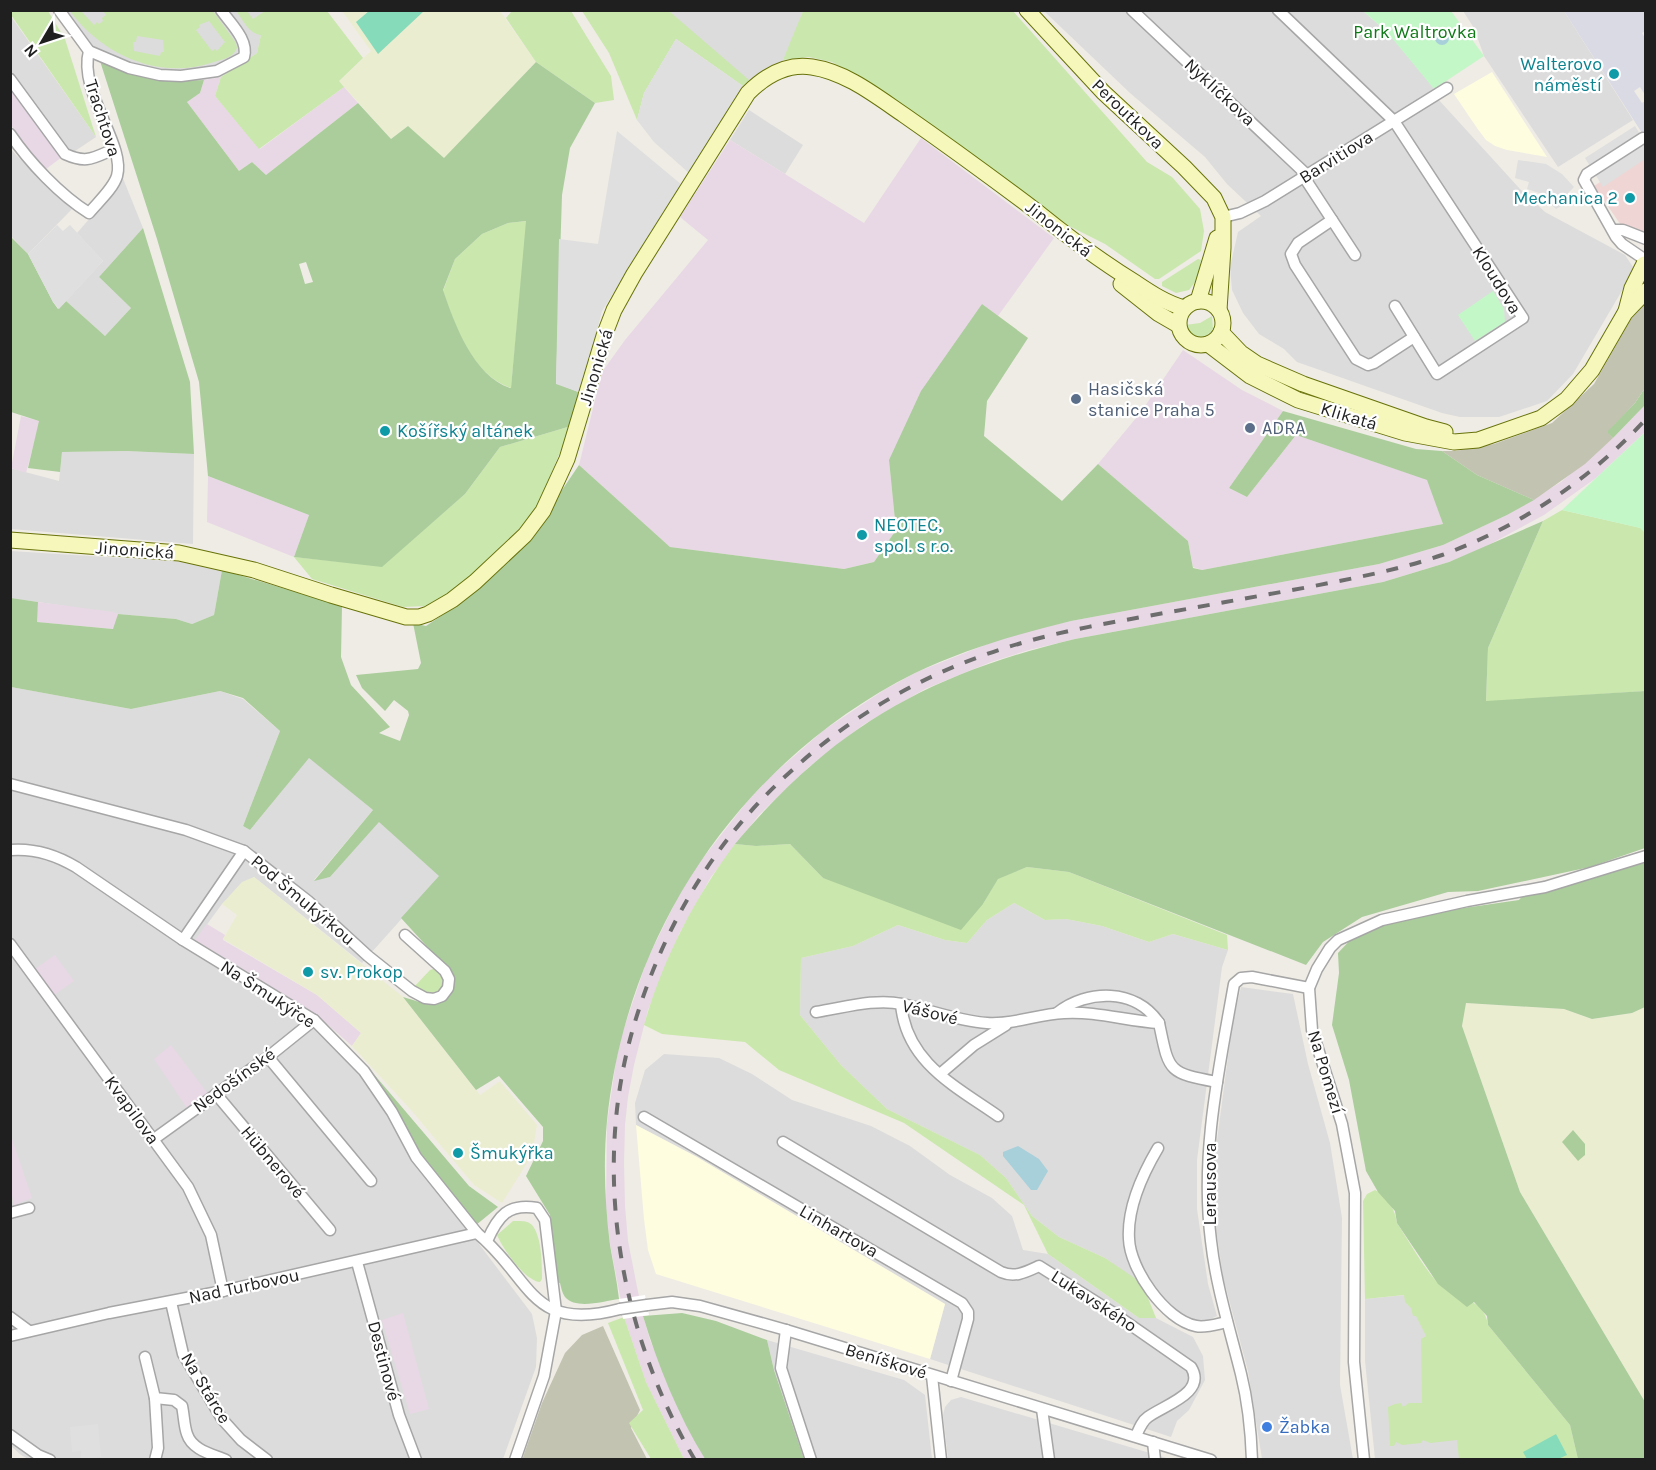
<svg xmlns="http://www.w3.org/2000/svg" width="1656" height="1470" font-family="Karla,sans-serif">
<rect width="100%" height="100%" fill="#efece5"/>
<g fill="#dddcdc">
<polygon points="273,10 261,35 257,53 236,68 221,77 204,80 169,81 134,75 100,61 91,43 64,11"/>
<polygon points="669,11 803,11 792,42 783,60 749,84"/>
<polygon points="1044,11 1363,11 1387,32 1418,67 1434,89 1438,99 1520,189 1545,212 1625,255 1633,267 1630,277 1573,374 1547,401 1499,417 1460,417 1442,413 1297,362 1284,349 1259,334 1243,313 1232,290 1230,267 1238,232 1261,216 1227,184 1205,157 1130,93"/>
<polygon points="1463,11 1564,11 1633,120 1558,167 1484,56 1474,28"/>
<polygon points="10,15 96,137 75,151 67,149 11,74"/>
<polygon points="749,110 803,145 785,174 730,140"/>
<polygon points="10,148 16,155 72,209 28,254 11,236"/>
<polygon points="122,176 143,228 99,277 131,308 105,336 66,301 103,261 77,233 112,193"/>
<polygon points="126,451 194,454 193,544 11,529 10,468 59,481 62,452"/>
<polygon points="11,551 200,563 222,570 214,615 192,624 176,619 118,614 11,598"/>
<polygon points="11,687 131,709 220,691 243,699 280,731 243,826 250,830 309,757 373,810 314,880 330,877 379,821 440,876 362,963 254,877 222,904 189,949 313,1026 358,1074 384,1111 409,1156 476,1240 532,1314 537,1338 536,1367 503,1459 30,1460 21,1455 11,1446"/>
<polygon points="1014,903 1045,920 1066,919 1102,926 1149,942 1173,934 1228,950 1222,967 1197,1160 1197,1209 1208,1284 1217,1316 1198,1325 1182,1318 1172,1306 1105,1258 1059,1237 1032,1216 1006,1178 980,1155 887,1109 841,1065 800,1015 801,958 853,946 898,925 945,940 967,943 987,920"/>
<polygon points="1241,987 1293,994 1308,1064 1330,1143 1342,1218 1340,1385 1353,1459 1262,1459 1248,1371 1223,1277 1215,1221 1215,1156 1232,1026"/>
<polygon points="664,1054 719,1058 752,1074 792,1100 871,1126 910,1146 950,1175 992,1198 1012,1216 1023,1250 1048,1254 1139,1318 1156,1318 1193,1337 1203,1356 1205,1380 1189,1410 1177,1421 1171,1437 930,1359 945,1304 697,1157 636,1125 635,1103 645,1070"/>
<polygon points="1416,1294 1469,1459 1375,1459 1365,1361 1365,1299"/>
<polygon points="767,1340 904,1380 925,1395 932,1459 804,1459 774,1370"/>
<polygon points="961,1397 1170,1459 948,1459 943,1415 945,1407 951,1400"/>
</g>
<polygon fill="#efd6d5" points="1645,153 1645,231 1639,234 1625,231 1594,186"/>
<g fill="#e8d8e5">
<polygon points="221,77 215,96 260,149 344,87 358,103 266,175 252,162 239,171 187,102 200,93 204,80"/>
<polygon points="10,86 62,157 46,169 26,148 11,125"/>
<polygon points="921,138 1054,238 998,316 982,304 889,460 896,530 874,562 844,569 670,547 579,465 602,372 625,340 708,240 680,217 730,140 864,223"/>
<polygon points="1183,350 1242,390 1283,411 1229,488 1247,497 1296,435 1428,480 1443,524 1202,570 1193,567 1188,541 1098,464 1141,412"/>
<polygon points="1645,405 1645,432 1596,478 1544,515 1483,548 1449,562 1383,582 1075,639 1029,650 991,662 925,689 863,725 809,767 759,815 711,877 679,934 648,1010 634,1065 628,1097 625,1125 624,1163 625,1206 628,1241 642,1312 650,1340 679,1411 705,1459 684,1459 646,1382 624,1317 610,1244 606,1207 607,1124 616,1061 622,1034 647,960 678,897 696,867 746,803 769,778 824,730 884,690 917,672 985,645 1024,632 1071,621 1379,564 1443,545 1507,515 1561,482 1613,438"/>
<polygon points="21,416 40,421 26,473 11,468"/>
<polygon points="208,476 309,515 294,557 207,522"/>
<polygon points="38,602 113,612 118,614 114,629 36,622"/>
<polygon points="207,924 225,935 223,940 317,995 361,1033 352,1046 327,1024 287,996 195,940"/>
<polygon points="55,955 74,981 54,995 35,969"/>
<polygon points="171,1045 208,1094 187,1108 154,1059"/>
<polygon points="10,1133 32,1198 14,1205 11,1191"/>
<polygon points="403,1313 429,1409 410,1414 382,1320"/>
</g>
<g fill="#fefde0">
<polygon points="1492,72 1547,157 1507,150 1495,146 1486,140 1477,128 1454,94"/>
<polygon points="636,1125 697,1157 945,1304 930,1359 656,1274 648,1250 644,1219"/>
</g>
<g fill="#c3c3b1">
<polygon points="1645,295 1645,388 1635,403 1608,432 1613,438 1585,464 1534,500 1477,475 1442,451 1456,451 1494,444 1552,423 1594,384"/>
<polygon points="603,1326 640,1410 631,1428 647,1459 522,1460 542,1403 565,1353 582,1335"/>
</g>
<g fill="#ebedd1">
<polygon points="342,11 500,11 536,62 444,159 408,126 391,139 339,81 371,51"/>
<polygon points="254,877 403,997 480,1095 500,1081 537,1125 532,1155 502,1203 474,1185 411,1110 352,1046 361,1033 317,995 223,939 237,915 222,904 242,882"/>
<polygon points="1465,1003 1564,1009 1592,1019 1632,1013 1645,1007 1645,1402 1520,1192 1462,1026"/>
</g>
<g fill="#cae7ad" fill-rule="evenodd">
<polygon points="10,11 48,11 65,39 96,137 11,15"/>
<path d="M70 11H81L94 25 97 22 99 24 103 21 102 18 106 15 103 11H213L236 43 237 48C233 58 223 59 214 62 160 81 102 55 70 11ZM209 21 225 42 217 51 215 49 212 51 196 30 200 27 199 25ZM137 36 163 40 164 52H161L160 56 134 51 133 42H136Z"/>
<path d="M236 11H247L253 19 265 11H327L363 58 339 81 344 87 259 149 215 96 221 77 257 53 261 35C249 34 243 20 236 11Z"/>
<polygon points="512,11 571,11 611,76 614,100 595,103 536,62 506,18"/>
<polygon points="582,11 669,11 749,80 743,86 676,39 644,93 637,120 609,53"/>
<polygon points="803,11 1013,11 1147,162 1172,177 1200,209 1204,231 1201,251 1159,279 1155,279 1105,244 1069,226 896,100 832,62 809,57 783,60"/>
<path d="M527 221 511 388C472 375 455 326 443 291L455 259 482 234 508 223Z"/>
<polygon points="1198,259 1201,260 1198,278 1189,290 1176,293 1162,286 1162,282"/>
<path d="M1212 316 1213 329C1205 341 1190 339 1185 325L1200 323Z"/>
<polygon points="571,426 538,505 526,522 465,581 449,595 426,606 403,607 312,579 294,557 382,566 465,494 500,447"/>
<polygon points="1562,510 1641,528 1646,533 1645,691 1486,702 1488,648 1543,521"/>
<path d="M735 844 756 846 790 844 823 878 983 904 998 878 1027 867 1069 872 1227 935 1228 950 1173 934 1149 942 1102 926 1066 919 1045 920 1014 903 987 920 967 943 945 940 898 925 853 946 801 958 800 1015 841 1065 887 1109 980 1155 1006 1178 1032 1216 1059 1237 1105 1258 1142 1283 1156 1318H1139L1048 1254 1024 1205 904 1123 779 1070 745 1042 662 1034 644 1025C663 959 694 899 735 844Z"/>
<path d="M433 969C442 972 444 980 444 988L432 997 413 988 430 970Z"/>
<path d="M1375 1190C1388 1196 1395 1210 1397 1223 1408 1240 1427 1273 1440 1285 1458 1301 1484 1297 1488 1325L1570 1425 1578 1459H1459L1457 1440 1430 1443 1423 1440 1421 1443 1402 1445 1396 1442 1394 1446H1390L1388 1407 1395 1404 1401 1403 1403 1407 1409 1403H1422L1421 1339 1426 1336 1416 1316H1413L1411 1308 1405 1302 1404 1295 1365 1299 1363 1201 1367 1194Z"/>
<path d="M513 1221C519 1221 528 1220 532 1225 542 1237 542 1264 542 1279L540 1282C525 1281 503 1249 497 1235Z"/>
<polygon points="624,1317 646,1382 684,1459 651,1459 629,1423 643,1410 608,1323"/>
</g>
<g fill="#abcd9c" fill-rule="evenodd">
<path d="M100 61C142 78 159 81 204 80L200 93 187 102 239 171 252 162 266 175 358 103 391 139 408 126 444 158 536 62 595 103 570 148 562 195 556 383 581 393 571 426 500 447 465 494 382 567 294 557 309 515 208 476 199 382 157 239ZM526 221 511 388H510C473 375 455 325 443 290L455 259 482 234 508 223ZM306 262 313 282 305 284 299 264ZM383 424 391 427 392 434 386 438 379 436 378 429Z"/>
<polygon points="143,228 190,382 194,454 126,451 62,452 60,472 28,468 39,421 11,412 10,236 28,254 53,302 58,309 66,301 105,336 131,308 99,277"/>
<path d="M982 304 1028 338 987 401 984 436 1062 501 1098 464 1188 541 1193 568 1202 570 1443 524 1427 480 1296 435 1247 497 1229 488 1283 411 1416 449 1442 451 1477 475 1534 500 1507 515 1443 545 1379 564 1071 621C1018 634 965 649 915 673 743 759 626 929 607 1121 603 1162 605 1205 610 1245 613 1263 617 1281 619 1299 604 1301 576 1310 565 1297 562 1293 561 1287 560 1283L556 1282 550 1215 526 1176 543 1141V1127L499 1076 476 1090 403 997C417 1001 437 1010 449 996 451 993 453 987 454 983L452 974 401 918 439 876 379 822 330 877 314 881 373 810 309 758 250 830 243 826 280 731 243 698 220 691 131 709 11 687V598L38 602 37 622 113 629 118 614 176 619 192 624 214 615 222 570 342 606 341 657 351 685 390 727 379 733 400 741 409 715 408 711 394 700 385 711 362 688 356 675 418 669 421 663 413 623 426 626 453 608 535 530 579 465 670 547 844 569 874 562 896 530 889 460 921 391Z"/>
<polygon points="1645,388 1645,405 1613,438 1607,432 1635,403"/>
<path d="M1543 521 1488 648 1486 701 1645 691V848L1590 867 1478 891 1448 892 1362 917 1323 942 1306 965 1069 872 1027 867 998 879 983 904 961 930 823 878 790 844 756 846 735 844C832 728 928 674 1075 639L1383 582 1449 562Z"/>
<polygon points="1645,862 1645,1007 1632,1013 1592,1019 1564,1009 1466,1003 1462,1026 1520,1192 1645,1402 1645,1459 1578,1459 1570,1425 1488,1325 1487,1316 1474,1302 1467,1307 1438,1284 1397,1223 1395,1211 1378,1192 1366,1171 1349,1080 1332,1025 1339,973 1338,953 1355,935 1416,915 1519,900 1525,893"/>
<polygon points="372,1072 469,1186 498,1207 476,1225 421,1157 397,1111"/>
<polygon points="1573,1130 1585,1144 1585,1155 1578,1161 1562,1142"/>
<path d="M682 1313 716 1321 767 1340 774 1370 804 1459H705C678 1415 658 1366 643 1316Z"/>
</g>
<g fill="#c4f7c8">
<polygon points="1363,11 1451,11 1484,56 1434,89 1387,32"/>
<polygon points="1493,291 1504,309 1505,322 1475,341 1458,315"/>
<polygon points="1645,432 1645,533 1640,528 1562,510"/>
</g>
<g fill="#86dbba">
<polygon points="369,11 369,10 424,11 378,54 356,22"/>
<polygon points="1556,1434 1567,1455 1558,1459 1527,1459 1523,1452"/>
</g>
<g fill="#dfdfdf">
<polygon points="676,39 743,86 689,173 654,142 637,120 644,93"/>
<polygon points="1635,126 1645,142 1645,159 1603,187 1585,158"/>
<polygon points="617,131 682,185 602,311 581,393 556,384 559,239 598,244"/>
<polygon points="1518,160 1546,164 1562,174 1574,187 1568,193 1573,199 1556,209 1539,193 1527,189 1529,182 1515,178"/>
<polygon points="57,225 63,231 70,225 103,261 59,309 53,302 28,254"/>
<polygon points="98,1424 101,1457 81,1459 81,1451 72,1452 70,1427"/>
</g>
<polygon fill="#dadae5" points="1564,11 1645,11 1645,31 1642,33 1645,38 1645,95 1640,87 1634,91 1642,103 1645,101 1645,131 1642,133"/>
<g fill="#a7d0db">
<circle cx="1442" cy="38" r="7"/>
<polygon points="1018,1146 1039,1159 1048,1171 1037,1190 1031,1190 1003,1156 1003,1152"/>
</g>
<polygon fill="#fff" points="645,1295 649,1315 623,1319 619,1299"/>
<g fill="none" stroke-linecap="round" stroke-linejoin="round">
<g stroke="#a6a6a6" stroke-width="13">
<g id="street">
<path d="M59 10 89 51 129 68 160 75 181 76 217 71 244 57C249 40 230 23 221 10"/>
<polyline points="1132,10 1307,175"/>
<polyline points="1278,10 1394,121 1523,318 1437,374 1395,306"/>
<path d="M10 79 65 154C87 164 93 158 114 149"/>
<path d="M10 134C29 162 60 195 89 213 98 202 113 189 117 176 126 145 78 92 89 51"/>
<polyline points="1643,138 1587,174 1584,180 1616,237 1622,244 1644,259"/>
<polyline points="1304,177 1355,255"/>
<polyline points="1223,217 1240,213 1265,201 1447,88"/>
<polyline points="1332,220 1298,243 1291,254 1295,265 1356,359 1368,365 1374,363 1414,337"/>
<polyline points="1613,230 1623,230 1646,239"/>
<polyline points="10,784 186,830 244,851 308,901 368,956 412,991 425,998 434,999 442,996 448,988 449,979 445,971 405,935"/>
<path d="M10 850C34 848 56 855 76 867L183 940 314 1020 364 1071 392 1112 416 1157 477 1233C533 1279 529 1333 620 1309"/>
<polyline points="183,940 244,851"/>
<polyline points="10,944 188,1187 211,1235 223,1291"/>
<path d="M901 1004C906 1062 955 1086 998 1116"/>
<path d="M816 1012C843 1008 875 998 902 1004 931 1010 957 1021 987 1023 1014 1025 1037 1014 1064 1013 1096 1011 1127 1021 1159 1023 1169 1071 1167 1073 1217 1082"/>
<path d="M1057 1013C1087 989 1136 988 1159 1023"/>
<polyline points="268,1057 371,1181"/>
<polyline points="940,1074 974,1045 1006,1025"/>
<polyline points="216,1094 330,1230"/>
<polyline points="644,1117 962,1303 968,1312 968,1319 951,1381"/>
<polyline points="154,1139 268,1057 314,1020"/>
<path d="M783 1142 1001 1272C1015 1278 1026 1272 1039 1266L1112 1312 1191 1367C1207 1393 1164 1405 1148 1417 1142 1421 1139 1429 1136 1436"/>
<path d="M1158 1148C1142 1175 1127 1207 1129 1239 1130 1269 1165 1320 1196 1326 1206 1328 1217 1324 1227 1322"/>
<polyline points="10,1213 29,1208"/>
<path d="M487 1241C498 1216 508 1203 537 1208L545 1220 556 1311 544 1376 515 1460"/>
<polyline points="357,1262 399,1415 416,1460"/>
<polyline points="171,1302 183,1354 222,1419 241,1440 267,1460"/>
<polyline points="647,1305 672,1302 700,1306 786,1330 1211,1460"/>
<polyline points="10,1317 29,1331"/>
<polyline points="786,1330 781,1368 811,1460"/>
<polyline points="10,1336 109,1313 223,1291 477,1233"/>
<path d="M145 1357 155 1398 174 1400 182 1406C184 1415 184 1426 187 1434 192 1450 212 1454 226 1460"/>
<polyline points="932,1376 941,1460"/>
<polyline points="155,1398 158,1448 155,1460"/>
<polyline points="1042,1409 1049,1460"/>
<polyline points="10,1435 38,1455 50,1460"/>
<polyline points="1153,1442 1155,1460"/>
<path d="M1252 1460C1251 1431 1248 1402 1241 1374 1230 1330 1216 1286 1211 1241 1200 1154 1219 1069 1234 984L1241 978 1252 977 1309 988"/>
<polyline points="1364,1460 1354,1362 1355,1193 1342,1124 1312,1030 1309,988 1317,969 1330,948 1338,940 1382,920 1467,901 1545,887 1646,856"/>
</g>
</g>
<g stroke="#687209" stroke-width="17">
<g id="secondary">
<polyline points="1027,10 1103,92 1184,167 1214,198 1223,217 1223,248 1219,310"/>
<polyline points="1121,284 1159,314 1178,325"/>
<circle cx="1201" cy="323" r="22"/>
<polyline points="1198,301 1217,238"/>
<polyline points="1626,311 1632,288 1644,264"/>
<polyline points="1221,332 1241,353 1257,364 1303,384 1426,427 1445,432"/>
<polyline points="1208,344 1250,376 1298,400 1405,433 1454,442 1478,440 1541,418 1567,399 1592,370 1625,313 1646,291"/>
<path d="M10 540 179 553 254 570 331 595 406 617H419L428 614 452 600 475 582 525 535 543 511 567 459 604 336 614 310 634 274 748 93C765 76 787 63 812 67 846 72 876 96 904 115 950 147 995 180 1040 214 1071 239 1102 262 1136 283 1151 293 1166 303 1184 308"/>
</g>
</g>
<use href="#street" stroke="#fff" stroke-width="10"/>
<use href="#secondary" stroke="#f5f7bb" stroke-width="15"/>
<path stroke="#6d6d6d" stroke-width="4" stroke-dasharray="12 12" stroke-linecap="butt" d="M695 1460C620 1334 592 1174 632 1032 660 933 712 842 789 773 857 710 936 667 1025 642 1063 631 1103 624 1142 617 1198 607 1253 597 1309 587 1354 578 1399 570 1442 555 1519 527 1591 479 1646 419"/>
<g stroke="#a6a6a6" stroke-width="13" stroke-linecap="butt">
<polyline id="street-bridge" points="620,1309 647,1305"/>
</g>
<use href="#street-bridge" stroke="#fff" stroke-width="10"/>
</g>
<g fill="#0f9aa8" stroke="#fff" stroke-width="2">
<circle cx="1614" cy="74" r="6"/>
<circle cx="1630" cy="198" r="6"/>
<circle cx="385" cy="431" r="6"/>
<circle cx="862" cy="535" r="6"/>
<circle cx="308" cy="972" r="6"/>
<circle cx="458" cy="1153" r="6"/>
</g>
<g fill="#5c6f8a" stroke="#fff" stroke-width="2">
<circle cx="1076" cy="399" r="6"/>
<circle cx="1250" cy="428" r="6"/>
</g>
<circle fill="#3f7fe0" stroke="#fff" stroke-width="2" cx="1267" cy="1427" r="6"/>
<g text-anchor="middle" stroke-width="4.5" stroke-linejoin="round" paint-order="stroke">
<g font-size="18" fill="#107a18" stroke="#fff">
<text x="1415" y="38">Park Waltrovka</text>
</g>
<g font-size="18" fill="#0d838f" stroke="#fff" text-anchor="start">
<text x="1602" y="70" text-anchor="end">Walterovo<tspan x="1602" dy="21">náměstí</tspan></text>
<text x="1618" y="204" text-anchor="end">Mechanica 2</text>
<text x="397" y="437">Košířský altánek</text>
<text x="874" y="531">NEOTEC,<tspan x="874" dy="21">spol. s r.o.</tspan></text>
<text x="320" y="978">sv. Prokop</text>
<text x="470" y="1159">Šmukýřka</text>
</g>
<g font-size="18" fill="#1f1f1f" stroke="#fff">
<text transform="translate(1220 92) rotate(43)" y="6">Nyklíčkova</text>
<text transform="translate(1128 114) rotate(44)" y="6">Peroutkova</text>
<text transform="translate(103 118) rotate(72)" y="6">Trachtova</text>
<text transform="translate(1336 157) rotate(-32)" y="6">Barvitiova</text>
<text transform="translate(1059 229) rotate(38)" y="6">Jinonická</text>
<text transform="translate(1497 280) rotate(58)" y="6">Kloudova</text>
<text transform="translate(596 367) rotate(-73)" y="6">Jinonická</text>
<text transform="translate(1349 416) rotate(17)" y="6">Klikatá</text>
<text transform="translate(135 550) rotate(4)" y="6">Jinonická</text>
<text transform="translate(303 900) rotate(40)" y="6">Pod Šmukýřkou</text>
<text transform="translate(268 994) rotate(33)" y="6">Na Šmukýřce</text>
<text transform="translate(930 1012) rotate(14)" y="6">Vášové</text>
<text transform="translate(1326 1072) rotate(73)" y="6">Na Pomezí</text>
<text transform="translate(234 1080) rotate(-36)" y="6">Nedošínské</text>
<text transform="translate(132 1110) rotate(54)" y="6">Kvapilova</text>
<text transform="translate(273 1162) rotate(50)" y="6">Hübnerové</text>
<text transform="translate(1210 1184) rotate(-90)" y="6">Lerausova</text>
<text transform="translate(839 1231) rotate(30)" y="6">Linhartova</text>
<text transform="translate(244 1286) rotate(-12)" y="6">Nad Turbovou</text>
<text transform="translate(1094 1301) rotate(33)" y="6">Lukavského</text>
<text transform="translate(384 1361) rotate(75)" y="6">Destinové</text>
<text transform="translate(886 1361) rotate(17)" y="6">Beníškové</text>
<text transform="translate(206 1388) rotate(59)" y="6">Na Stárce</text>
</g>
<g font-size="18" fill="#4e5e75" stroke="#fff" text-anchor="start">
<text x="1088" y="395">Hasičská<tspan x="1088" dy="21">stanice Praha 5</tspan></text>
<text x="1262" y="434">ADRA</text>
</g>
<g font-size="18" fill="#366cbe" stroke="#fff" text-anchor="start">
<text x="1279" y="1433">Žabka</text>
</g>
</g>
<rect width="1656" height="1470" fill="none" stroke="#1f1f1f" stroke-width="24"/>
<g transform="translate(42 42) rotate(231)" stroke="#ffffff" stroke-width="4.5" paint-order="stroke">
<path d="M0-4.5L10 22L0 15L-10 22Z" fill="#1f1f1f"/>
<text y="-9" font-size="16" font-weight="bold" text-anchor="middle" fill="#1f1f1f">N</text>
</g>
</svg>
